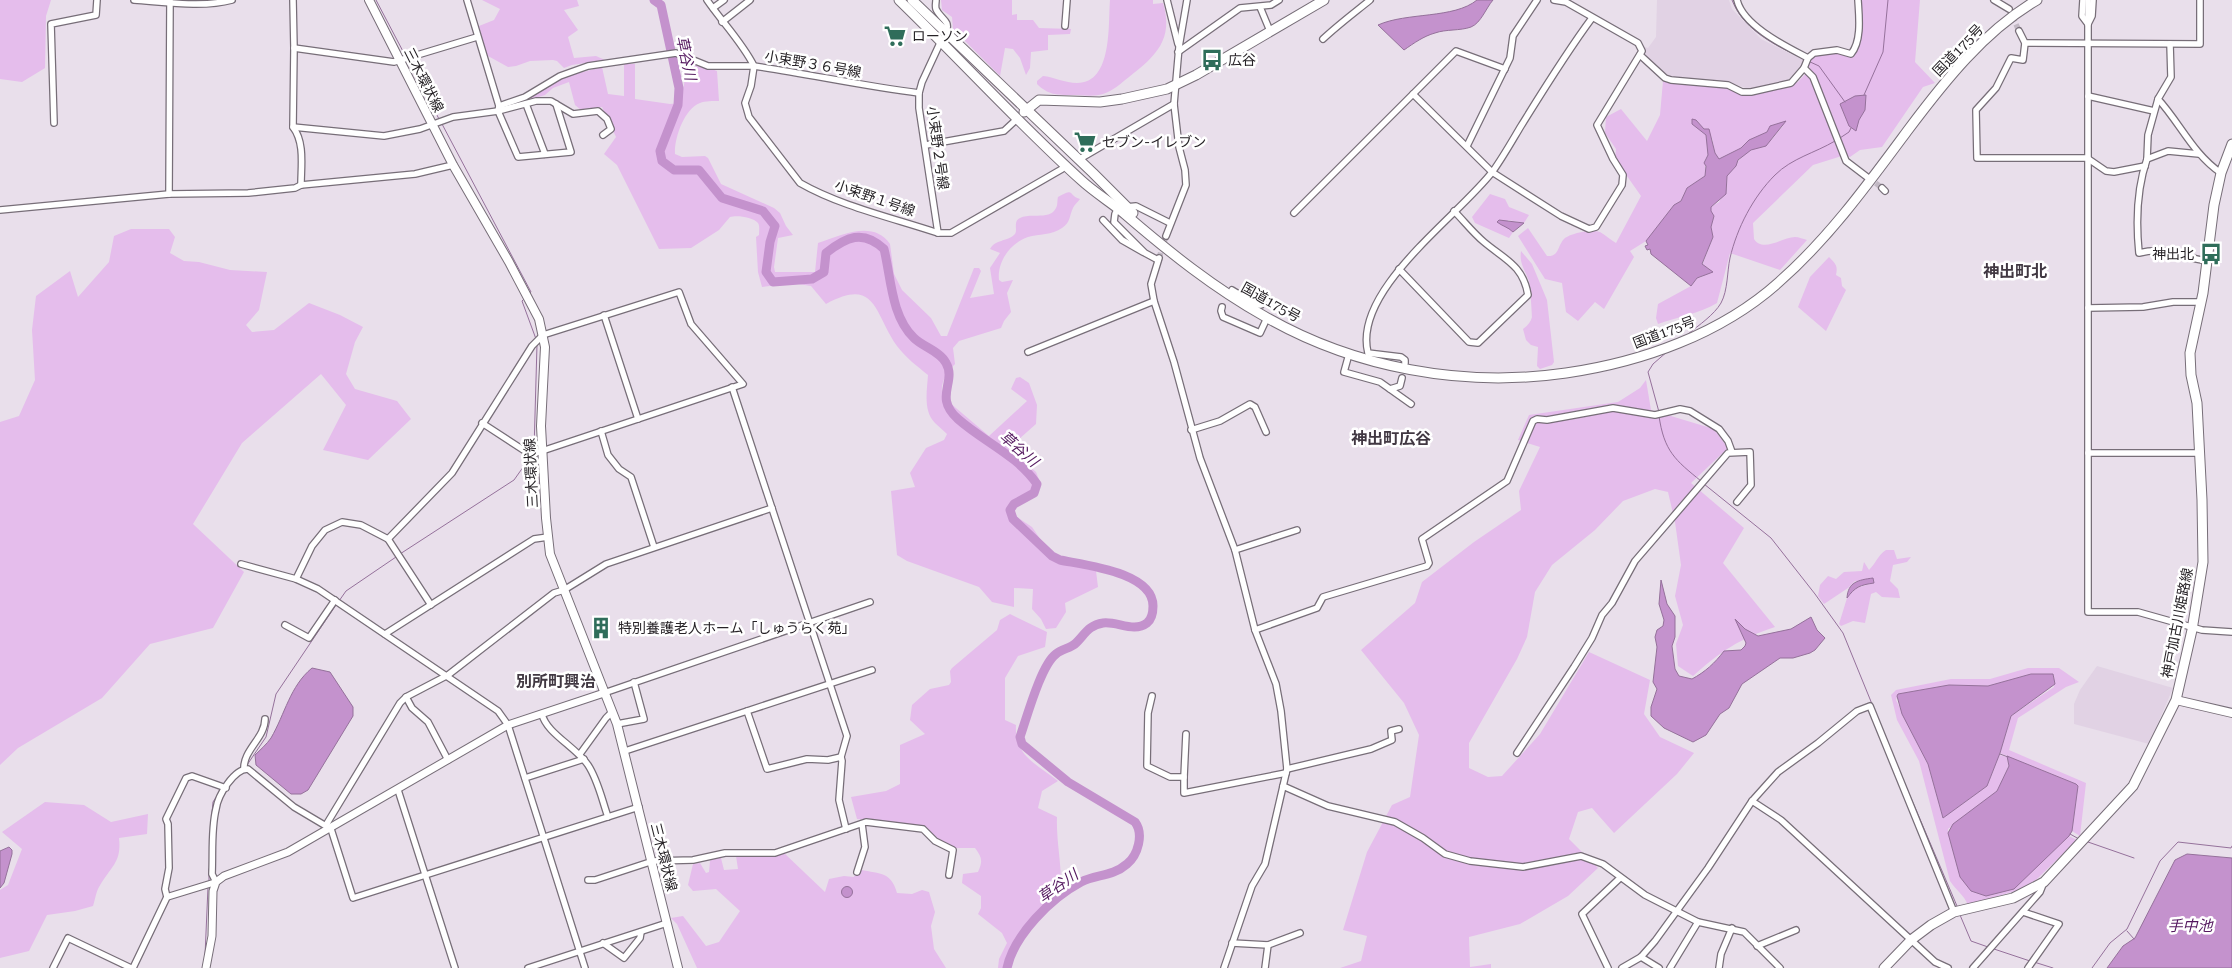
<svg xmlns="http://www.w3.org/2000/svg" width="2232" height="968" font-family="'Roboto Serif','Noto Sans JP',serif">
<rect width="100%" height="100%" fill="#e9dfeb"/>
<g fill="#e1d2e4">
<polygon points="1657,0 1729,0 1732,9 1761,39 1805,61 1790,80 1749,89 1729,82 1668,76 1644,55 1645,47 1648,48 1656,37"/>
<polygon points="2097,666 2173,688 2149,744 2074,724 2074,704 2080,690"/>
</g>
<g fill="#e5bdec">
<polygon points="0,0 51,0 46,16 45,68 22,82 0,79"/>
<polygon points="482,0 577,0 579,6 564,10 578,30 568,37 574,58 596,56 605,60 572,65 564,68 557,61 553,60 530,61 516,66 508,67 488,56 484,50 479,26 494,20 500,9"/>
<polygon points="941,0 1012,0 1012,15 1017,14 1017,20 1033,20 1039,28 1071,29 1070,34 1048,35 1048,50 1031,52 1030,68 1026,75 1020,58 1013,49 1005,48 1000,76 953,29 952,17 942,10"/>
<path d="M1110 0H1153V4L1163 3C1174 39 1156 56 1129 77 1120 84 1114 90 1103 94 1094 97 1082 95 1072 95 1057 95 1048 95 1037 84V81L1043 76C1054 77 1065 83 1077 83 1113 83 1108 24 1110 0Z"/>
<path d="M1862 0H1920L1915 62 1935 83 1923 87 1882 147 1860 150 1850 157 1845 155 1813 165 1753 223 1754 239C1763 253 1783 237 1795 237 1799 237 1803 239 1807 240L1780 270 1730 253 1717 303C1701 313 1677 317 1658 324L1656 318 1658 304 1691 286 1697 278 1702 277 1709 268 1702 266 1713 237 1711 227 1714 216 1711 211V207L1719 202 1727 188V176C1735 167 1740 155 1752 150 1757 147 1763 148 1767 144 1774 139 1777 132 1783 126L1749 140 1741 148 1719 159 1715 153 1712 138 1696 120 1700 130 1706 135 1709 155 1705 160V176L1687 188 1681 201 1674 205 1646 241 1630 251 1634 257 1604 309 1595 302 1578 321 1566 312 1562 283 1545 279 1518 236 1528 228 1547 256C1560 257 1557 245 1565 238 1572 233 1591 229 1600 232 1605 235 1611 240 1616 243L1641 196 1615 159 1616 149 1605 133 1606 117 1621 109 1647 141 1660 115 1663 81 1727 88 1742 95 1770 90 1798 82 1810 69 1808 63 1814 56 1840 53 1854 57 1862 20Z"/>
<path d="M687 60 717 71 719 101C713 101 705 101 700 103 684 109 674 139 675 154L682 157 705 156 708 158 721 184 774 208 780 213 786 226 793 235 778 238 774 267 775 272H815L818 243C840 236 873 219 890 244L894 274 902 290 931 318 941 336H947L974 268H979L981 271 970 298 994 294 990 268 1000 253 990 249C996 239 1006 242 1014 235 1019 231 1012 222 1020 218 1030 212 1050 221 1056 208 1058 205 1057 200 1058 197 1076 187 1067 195 1080 199 1078 202 1074 205 1073 208 1069 216 1071 222 1062 228 1052 235 1039 234 1028 237 1010 243 997 262 999 280L1002 282 1013 280 1007 293 1011 312 1004 321 1001 328 959 341 953 348 955 364C946 373 939 384 943 397L989 436 1027 401 1011 389 1016 378 1020 377 1029 383 1037 405 1036 424 1009 448 1015 455 1020 448 1027 446 1028 465 1036 472 1040 482 1030 493 1011 504 1017 517 1032 527 1056 562 1096 571 1098 587 1065 603 1066 612 1056 628 1046 629 1041 619 1032 609 1033 589 1014 588V607L992 602 979 587 907 561 897 555 891 491 915 487 910 473 926 448 944 440 947 434C943 430 939 427 935 423 923 411 927 391 928 375 917 366 906 358 897 346 874 314 877 276 826 304L811 286 792 283 762 287 758 272 756 237 759 235C759 231 760 226 758 223 753 217 737 215 730 217L719 230 691 248 659 249 617 165 604 154 616 137 602 107 581 110 575 105 569 82 553 88 545 95 516 104 515 102 564 77 602 67 608 94 624 96V64H635V99L670 104 680 103 684 85Z"/>
<polygon points="1490,194 1505,199 1509,207 1529,215 1524,223 1508,220 1507,226 1513,232 1509,238 1475,223 1472,217"/>
<polygon points="131,229 169,229 175,237 170,253 184,261 199,262 230,270 267,272 259,310 246,325 252,332 274,330 309,303 340,315 363,327 355,342 346,374 355,389 397,401 411,419 368,460 323,450 346,405 321,374 242,443 193,524 244,572 213,628 150,644 102,698 18,748 0,765 0,422 19,416 35,380 32,330 36,296 70,271 78,297 109,262 114,236"/>
<path d="M1521 251 1532 264 1547 300 1554 362 1552 365 1540 369 1537 366 1538 347 1531 345 1526 340 1523 329C1527 326 1531 322 1532 317 1532 313 1530 283 1529 281 1525 270 1519 263 1521 251Z"/>
<path d="M1829 257C1836 264 1838 266 1836 275L1841 278 1842 286 1846 290 1826 331 1798 307 1810 277Z"/>
<path d="M1646 380 1651 410 1714 429 1728 448 1691 483 1744 528 1723 563 1775 627C1739 639 1721 651 1693 676L1678 666 1676 644 1683 625 1675 596 1681 565 1675 522 1668 492 1655 489 1623 501 1595 530 1552 565 1535 592 1527 637 1517 659 1469 743V768L1488 777 1502 776 1540 734 1589 652 1650 680 1644 714 1660 737 1694 753 1677 774 1614 833 1592 808 1578 812 1569 839 1598 868 1568 896 1520 924 1469 937 1470 967 1491 964V968H1340L1361 961 1367 936 1343 930 1367 852 1392 805 1410 797 1419 735 1404 703 1361 650 1415 603 1422 582 1474 542 1521 510 1519 491 1540 447 1518 440 1529 415 1618 402 1640 388Z"/>
<path d="M1886 550H1894L1897 559 1911 557 1907 562 1893 565 1890 581 1898 589 1900 598 1882 597 1876 592 1871 594 1865 623 1853 621 1841 626 1839 624 1847 598 1853 589 1873 583 1855 581 1848 588 1824 604 1818 596 1820 585 1828 576 1836 579 1844 572 1862 571 1864 562 1869 570C1876 563 1878 555 1886 550Z"/>
<path d="M1010 614 1047 632 1045 647 1018 656 1005 678V720L1016 725C1014 756 1037 764 1058 781L1042 791 1038 808 1057 817C1056 841 1062 865 1061 890 1039 912 1013 936 1012 968H998L999 959 1007 943 1002 933 978 914 981 908V896L962 883 963 874 978 872C983 861 982 857 975 848H955L941 842 925 827 857 819 851 797 886 791 900 784V745L925 734 910 720 912 705 930 689 949 685 951 682 950 671 952 668 997 630 1000 620Z"/>
<path d="M2028 668H2059L2079 682 2066 687 2018 718 2009 750 2086 783 2080 836 2072 831 2078 786 2000 753 2011 716 2054 687V675L2031 674 1988 686 1949 685 1898 694 1896 700 1928 764 1943 818 1987 786 1999 755 2007 757 2009 766 1997 791 1948 829V833L1960 877 2042 862 2069 836 2077 840 2037 879 2022 889 1968 905C1964 895 1956 890 1950 881L1919 761 1897 720 1891 695 1896 690 1951 679H1990Z"/>
<path d="M45 802 84 805 111 822 148 814 147 834 119 838C122 863 110 867 99 887 96 892 95 900 93 906L75 911 47 915 29 951 0 958V890L8 885 22 849 2 832Z"/>
<path d="M783 852 825 892 829 879 844 876 854 877 857 869C877 874 891 870 897 893L912 894 922 890 929 892 935 912 931 926 934 949 946 968H697L677 924 671 918 683 916 706 946 719 942 740 911 716 889 693 891 688 885 693 864 700 863 706 873 709 872 710 861 715 856 721 858 724 870 738 869 736 856Z"/>
</g>
<g fill="#c492cd" stroke="#95719b">
<path d="M1477 0H1493C1486 8 1481 23 1471 27 1460 31 1446 29 1435 33 1424 36 1414 43 1404 50L1378 25C1407 12 1454 19 1477 0Z"/>
<polygon points="1866,95 1865,110 1859,120 1856,131 1849,126 1840,104 1855,96"/>
<polygon points="1692,119 1696,120 1704,129 1709,129 1715,153 1719,159 1741,148 1749,140 1767,132 1770,126 1786,121 1766,146 1751,150 1738,160 1736,166 1727,176 1726,194 1711,207 1711,211 1714,216 1711,227 1713,237 1702,264 1713,272 1697,278 1691,286 1651,254 1650,249 1647,250 1645,246 1648,245 1646,241 1674,205 1681,201 1687,188 1705,176 1706,166 1704,163 1708,155 1706,135 1692,124"/>
<path d="M1499 220 1524 223 1513 232C1508 227 1502 226 1497 222Z"/>
<path d="M1873 578 1874 583C1860 585 1855 587 1847 598 1848 582 1858 580 1873 578Z"/>
<path d="M1661 580 1667 604 1675 616V637L1672 646 1675 669 1679 676 1692 679C1705 672 1715 663 1724 651L1741 650 1745 646 1746 643 1735 619 1745 629 1758 636 1791 629 1811 617 1817 630 1825 638 1815 650 1810 653 1793 658H1780L1742 684 1729 708 1720 714 1706 735 1693 742 1664 728 1651 716V707L1657 689 1653 682 1657 647 1655 637 1657 630 1663 626 1664 620 1659 604Z"/>
<path d="M312 668 330 672 353 707V716L308 790 301 794H291L256 765 255 755C260 750 267 744 271 738 285 714 290 686 312 668Z"/>
<polygon points="2031,674 2053,674 2055,684 2011,716 2000,753 1987,786 1943,818 1928,764 1902,714 1897,696 1898,694 1949,685 1988,686"/>
<polygon points="2007,756 2076,784 2078,786 2072,831 2069,836 2014,889 1986,896 1971,891 1960,877 1948,833 1953,824 1997,791 2009,766"/>
<polygon points="9,847 12,850 12,854 4,883 0,888 0,851"/>
<polygon points="2187,854 2232,858 2232,968 2107,968 2123,946 2135,938 2175,860"/>
<circle cx="847" cy="892" r="5.5"/>
</g>
<g fill="none" stroke-linecap="round" stroke-linejoin="round">
<g stroke="#95719b" stroke-width="1">
<polyline points="376,0 406,57"/>
<path d="M1732 0C1742 27 1770 43 1796 55"/>
<polyline points="408,60 439,119"/>
<polyline points="1808,61 1819,66 1845,102"/>
<polyline points="1864,95 1883,52 1888,0"/>
<polyline points="442,124 531,292 529,294"/>
<polyline points="1840,138 1849,132 1851,128"/>
<polyline points="524,299 522,301 536,339"/>
<path d="M1688 334C1699 325 1714 315 1721 303 1728 290 1727 272 1730 258 1737 228 1753 197 1775 175 1792 158 1815 153 1835 141"/>
<polyline points="1659,412 1648,372 1653,364 1668,351"/>
<path d="M1659 416C1664 451 1675 460 1701 481"/>
<polyline points="534,450 537,345"/>
<polyline points="1704,484 1771,538 1815,594 1843,633 1872,704"/>
<polyline points="400,554 514,480 531,456"/>
<polyline points="339,601 346,591 396,557"/>
<polyline points="2000,754 2008,757"/>
<polyline points="247,765 266,737 276,694 336,605"/>
<polyline points="1902,777 1957,906"/>
<polyline points="227,780 237,770"/>
<polyline points="212,813 213,802 218,794"/>
<polyline points="2070,834 2079,839"/>
<polyline points="2088,842 2134,858"/>
<polyline points="209,883 209,869"/>
<polyline points="1960,915 1971,941 1988,947"/>
<polyline points="2127,931 2134,939"/>
<polyline points="1994,949 2030,961"/>
<polyline points="205,956 208,887"/>
<polyline points="2034,962 2053,968"/>
<polyline points="2092,968 2110,943 2127,929 2160,861 2178,842 2231,848 2232,846"/>
</g>
<path stroke="#c492cd" stroke-width="9" d="M654 0 661 5 679 88 678 105 660 151 662 161 674 170H699L722 198 763 211 775 226 770 242 766 272 773 282 812 279 824 272 826 253C846 237 863 229 884 249 891 277 891 316 914 338 923 347 940 351 946 363 957 382 933 397 958 419 984 442 1017 455 1037 484L1034 493 1014 504 1010 510 1013 519 1052 556 1060 560C1084 565 1153 572 1153 606 1153 612 1152 619 1147 623 1134 633 1117 621 1103 623 1089 625 1085 634 1076 643 1071 648 1062 649 1056 654 1041 665 1027 717 1020 737L1022 744 1068 782 1135 822C1144 834 1138 855 1127 864 1112 877 1096 874 1081 882 1051 898 1014 935 1007 968"/>
<g stroke="#c2b9c4" stroke-width="5.5" stroke-dasharray="5.5 3" stroke-linecap="butt">
<polyline points="2009,9 2019,31"/>
<polyline points="1869,178 1882,188"/>
<polyline points="1159,258 1166,236"/>
</g>
<g stroke="#776e78" stroke-width="8">
<g id="minor">
<path d="M134 0C164 2 203 8 232 0"/>
<path d="M293 0 294 48 293 127C305 143 301 166 301 185"/>
<polyline points="467,0 499,106"/>
<path d="M707 0C722 22 742 42 754 66 809 74 863 86 919 93"/>
<path d="M936 0C936 3 935 6 936 9 940 19 951 20 946 32"/>
<polyline points="1167,0 1178,44"/>
<path d="M1737 0C1743 26 1787 47 1808 58"/>
<polyline points="1994,0 2009,9"/>
<polyline points="2083,0 2082,16 2088,24 2092,16 2093,0"/>
<polyline points="2088,0 2088,612 2138,612 2202,630 2232,632"/>
<polyline points="1260,7 1270,31"/>
<polyline points="713,8 724,0"/>
<polyline points="722,22 750,0"/>
<polyline points="1065,26 1067,0"/>
<polyline points="2019,31 2025,43 2200,44 2200,0"/>
<path d="M1323 39C1338 25 1354 13 1370 0"/>
<polyline points="2025,43 2023,60 2011,58 1996,88 1976,110 1977,158 2087,158 2106,171 2114,172 2145,166"/>
<path d="M2170 44 2171 77 2158 99C2180 123 2193 154 2221 173"/>
<polyline points="294,48 394,62 477,37"/>
<polyline points="1178,52 1240,8 1271,5 1279,0"/>
<path d="M1640 55 1665 78 1671 80 1728 85 1742 92H1751L1791 83 1804 68 1808 58 1814 53 1837 50 1851 54C1862 41 1859 16 1858 0"/>
<polyline points="1804,68 1813,77 1846,161 1867,177"/>
<polyline points="1413,94 1492,172 1561,216 1589,229 1596,227 1622,185 1623,175 1613,159 1597,125 1642,51 1638,43 1566,2 1554,0"/>
<polyline points="2088,96 2154,111"/>
<polyline points="526,104 545,154"/>
<path d="M498 111 499 106 525 97 560 76 588 66 676 53 708 66H754L751 86 745 103 749 117 800 183C840 206 893 218 938 233H951L1062 169"/>
<polyline points="498,111 518,157 571,152 556,104"/>
<polyline points="54,123 51,24 96,15 97,0"/>
<polyline points="293,127 384,136 420,129 453,117 498,111 536,101 551,101 573,114 598,111 607,119 611,129 603,135"/>
<polyline points="926,145 1004,131 1018,118"/>
<polyline points="1467,146 1510,58 1513,36 1537,0"/>
<path d="M2199 154 2168 151 2147 159C2137 188 2136 223 2139 253 2167 246 2180 257 2207 261"/>
<polyline points="1083,157 1174,104"/>
<polyline points="2147,159 2148,135 2158,99"/>
<polyline points="1882,188 1885,191"/>
<polyline points="169,194 170,0"/>
<polyline points="1126,207 1136,206 1170,223"/>
<polyline points="1118,208 1115,214 1114,222 1145,253 1158,260"/>
<polyline points="0,210 169,194 248,193 295,188 301,185 415,174 453,165"/>
<polyline points="1294,213 1456,51 1505,69"/>
<polyline points="1103,220 1122,240 1143,252"/>
<polyline points="938,233 919,108 919,93 922,82 941,41"/>
<polyline points="1166,236 1186,185 1185,170 1179,147 1174,104 1179,47 1187,0"/>
<polyline points="1159,258 1151,284 1154,301 1174,362 1200,458 1235,550 1255,630 1276,684 1281,711 1287,769 1265,864 1252,886 1224,968"/>
<path d="M1399 269 1469 342 1478 343 1528 295C1523 265 1504 259 1484 242 1473 233 1464 221 1454 211"/>
<polyline points="1232,290 1257,305 1261,305 1264,297"/>
<polyline points="1222,307 1221,311 1223,317 1260,333 1267,318"/>
<polyline points="2088,308 2143,307 2173,302 2201,302"/>
<polyline points="604,315 638,419"/>
<polyline points="1028,352 1154,301"/>
<polyline points="1349,354 1344,372 1380,382 1411,404"/>
<path d="M1405 363V360L1401 357 1368 353C1352 290 1459 216 1493 171 1503 157 1512 141 1521 126 1544 89 1566 53 1592 18"/>
<polyline points="732,387 847,736 841,757 842,761 839,800 846,829"/>
<polyline points="1390,389 1400,386 1402,378"/>
<polyline points="1191,430 1220,421 1250,404 1255,407 1266,432"/>
<polyline points="601,431 608,455 619,469 631,477 654,547"/>
<polyline points="2088,453 2199,453"/>
<polyline points="388,539 452,473 532,346 543,335 679,292 691,324 743,384 536,453 528,453 482,423"/>
<polyline points="1235,550 1297,530"/>
<polyline points="241,564 296,579 318,589 498,711 508,725 585,968"/>
<polyline points="296,579 312,546 325,530 342,522 361,525 388,539 431,605"/>
<polyline points="285,625 309,638 335,600"/>
<polyline points="1255,630 1317,608 1323,597 1427,566 1429,563 1422,539 1507,481 1533,421 1537,419 1547,420 1613,408 1655,415 1680,409 1690,411 1719,429 1728,441 1732,452"/>
<polyline points="385,634 534,539 548,537"/>
<polyline points="604,693 870,602"/>
<polyline points="1152,696 1148,713 1147,766 1170,777 1184,777 1184,793 1286,773"/>
<polyline points="406,697 412,708 428,722 448,760"/>
<polyline points="747,711 872,670"/>
<path d="M542 714C546 733 576 747 588 765 598 780 602 800 608 817"/>
<polyline points="617,724 644,719 634,682"/>
<polyline points="625,751 747,711 767,769 807,759 828,760 841,757"/>
<polyline points="1517,753 1574,667 1592,638 1602,615 1612,603 1635,561 1728,453 1750,452 1751,485 1737,502"/>
<polyline points="580,754 606,718 612,712"/>
<path d="M244 769C243 750 265 738 265 719"/>
<polyline points="1287,769 1371,749 1392,740 1391,731 1399,729"/>
<polyline points="1184,777 1186,734"/>
<polyline points="525,778 584,759"/>
<polyline points="1283,786 1328,806 1395,822 1423,838 1445,854 1470,861 1523,867 1581,856 1603,864 1645,895 1698,922 1744,932 1780,968"/>
<polyline points="398,790 455,968"/>
<polyline points="1752,801 1781,820 1935,962 1948,968"/>
<polyline points="326,825 400,703 406,697 448,675 554,593 564,590 606,564 772,508"/>
<polyline points="857,872 865,847 862,824"/>
<polyline points="588,880 595,880 653,861 693,860 725,853 775,853 866,822 923,829 935,841 953,850 949,875"/>
<polyline points="167,897 165,889 169,868 168,824 166,819 186,778 192,776 226,788"/>
<polyline points="2023,912 2059,924 2028,968"/>
<polyline points="603,943 624,958 640,938 641,932"/>
<polyline points="1232,943 1268,945 1300,933"/>
<polyline points="1757,946 1796,930"/>
<polyline points="1641,957 1659,968"/>
<polyline points="53,968 68,938 131,968"/>
<path d="M133 968 167 897 216 882 212 874C213 853 211 829 216 809 218 795 234 769 248 769L294 807 331 829 353 898 639 807"/>
<polyline points="528,968 667,923"/>
<polyline points="1265,968 1268,945"/>
<polyline points="1608,968 1582,914 1620,878"/>
<polyline points="1622,968 1641,957 1655,941 1708,868 1752,801 1778,772 1818,743 1857,711 1870,706 1954,912"/>
<polyline points="1670,968 1698,922"/>
<polyline points="1719,968 1721,954 1732,928"/>
<polyline points="1973,968 2040,892 2044,882"/>
</g>
</g>
<g stroke="#776e78" stroke-width="9">
<polyline id="tertiary" points="206,968 212,936 213,891 216,882 224,876 288,852 508,725 604,693"/>
</g>
<g stroke="#776e78" stroke-width="10">
<g id="secondary">
<polyline points="369,0 453,165 509,262 539,319 545,347 541,426 546,518 550,554 617,724 678,968"/>
<polyline points="2176,700 2232,713"/>
</g>
</g>
<g stroke="#776e78" stroke-width="11">
<polyline id="primary" points="1884,968 1911,940 1931,925 1954,912 2013,898 2044,882 2133,786 2176,700 2192,630 2203,562 2202,500 2197,403 2191,375 2190,353 2203,293 2214,205 2221,173 2232,144"/>
</g>
<g stroke="#776e78" stroke-width="11">
<g id="trunk">
<path d="M899 0C960 59 1018 123 1081 180 1095 193 1112 203 1126 215 1169 252 1214 288 1264 316 1354 368 1463 388 1566 373 1642 362 1721 334 1779 282 1829 238 1868 184 1908 130 1944 82 1984 31 2037 0"/>
<polyline points="912,0 1093,173 1133,213"/>
<polyline points="1024,112 1039,100 1100,102 1122,99 1167,89 1196,75 1324,0"/>
</g>
</g>
<use href="#minor" stroke="#fff" stroke-width="5.5"/>
<use href="#tertiary" stroke="#fff" stroke-width="7"/>
<use href="#secondary" stroke="#fff" stroke-width="8"/>
<use href="#primary" stroke="#fff" stroke-width="9"/>
<use href="#trunk" stroke="#fff" stroke-width="9"/>
</g>
<defs>
<g id="supermarket-bare" transform="scale(1.725)"><path d="M-6-5.5h2.5l.6 2H6L4.5 2H-2.5L-4.4-4H-6ZM-1.5 3.2a1.3 1.3 0 1 0 .1 0ZM3 3.2a1.3 1.3 0 1 0 .1 0Z" fill="#2f6d5a" stroke="#fff" stroke-width="2.5" paint-order="stroke"/></g>
<g id="bus-bare" transform="scale(1.725)"><path d="M-5-6H5V4H4V6H2V4H-2V6H-4V4H-5ZM-3.5-4V0h7V-4ZM-3.5 1.2v1.5H-2V1.2ZM2 1.2v1.5H3.5V1.2Z" fill="#2f6d5a" stroke="#fff" stroke-width="2.5" paint-order="stroke"/></g>
<g id="building-bare" transform="scale(1.725)"><path d="M-4-6H4V6H1V3H-1V6H-4ZM-2.5-4.3h1.7v1.8h-1.7ZM.8-4.3h1.7v1.8H.8ZM-2.5-1h1.7V.8h-1.7ZM.8-1h1.7V.8H.8Z" fill="#2f6d5a" stroke="#fff" stroke-width="2.5" paint-order="stroke"/></g>
</defs>
<g fill-rule="evenodd">
<use href="#supermarket-bare" x="895" y="36"/>
<use href="#bus-bare" x="1212" y="60"/>
<use href="#supermarket-bare" x="1085" y="142"/>
<use href="#bus-bare" x="2211" y="254"/>
<use href="#building-bare" x="601" y="628"/>
</g>
<g text-anchor="middle" stroke-width="5" stroke-linejoin="round" paint-order="stroke">
<g font-size="14" fill="#272327" stroke="#fff" text-anchor="start">
<text x="912" y="41">ローソン</text>
<text x="1228" y="65">広谷</text>
<text x="1102" y="147">セブン-イレブン</text>
<text x="2194" y="259" text-anchor="end">神出北</text>
<text x="618" y="633">特別養護老人ホーム「しゅうらく苑」</text>
</g>
<g font-size="14" fill="#272327" stroke="#fff">
<text transform="translate(1958 50) rotate(-46)" y="5">国道175号</text>
<text transform="translate(813 64) rotate(10)" y="5">小束野３６号線</text>
<text transform="translate(424 80) rotate(63)" y="5">三木環状線</text>
<text transform="translate(938 148) rotate(82)" y="5">小束野２号線</text>
<text transform="translate(875 198) rotate(19)" y="5">小束野１号線</text>
<text transform="translate(1271 302) rotate(29)" y="5">国道175号</text>
<text transform="translate(1664 332) rotate(-21)" y="5">国道175号</text>
<text transform="translate(531 473) rotate(-93)" y="5">三木環状線</text>
<text transform="translate(2177 623) rotate(-79)" y="5">神戸加古川姫路線</text>
<text transform="translate(664 857) rotate(76)" y="5">三木環状線</text>
</g>
<g font-size="15" font-style="italic" fill="#54185f" stroke="#fff">
<text transform="translate(686 58) rotate(78)" y="5">草谷川</text>
<text transform="translate(1019 449) rotate(41)" y="5">草谷川</text>
<text transform="translate(1058 886) rotate(-35)" y="5">草谷川</text>
<text x="2190" y="931">手中池</text>
</g>
<g font-size="16" font-weight="bold" fill="#413842" stroke="#fff">
<text x="2015" y="277">神出町北</text>
<text x="1391" y="444">神出町広谷</text>
<text x="556" y="687">別所町興治</text>
</g>
</g>
</svg>
